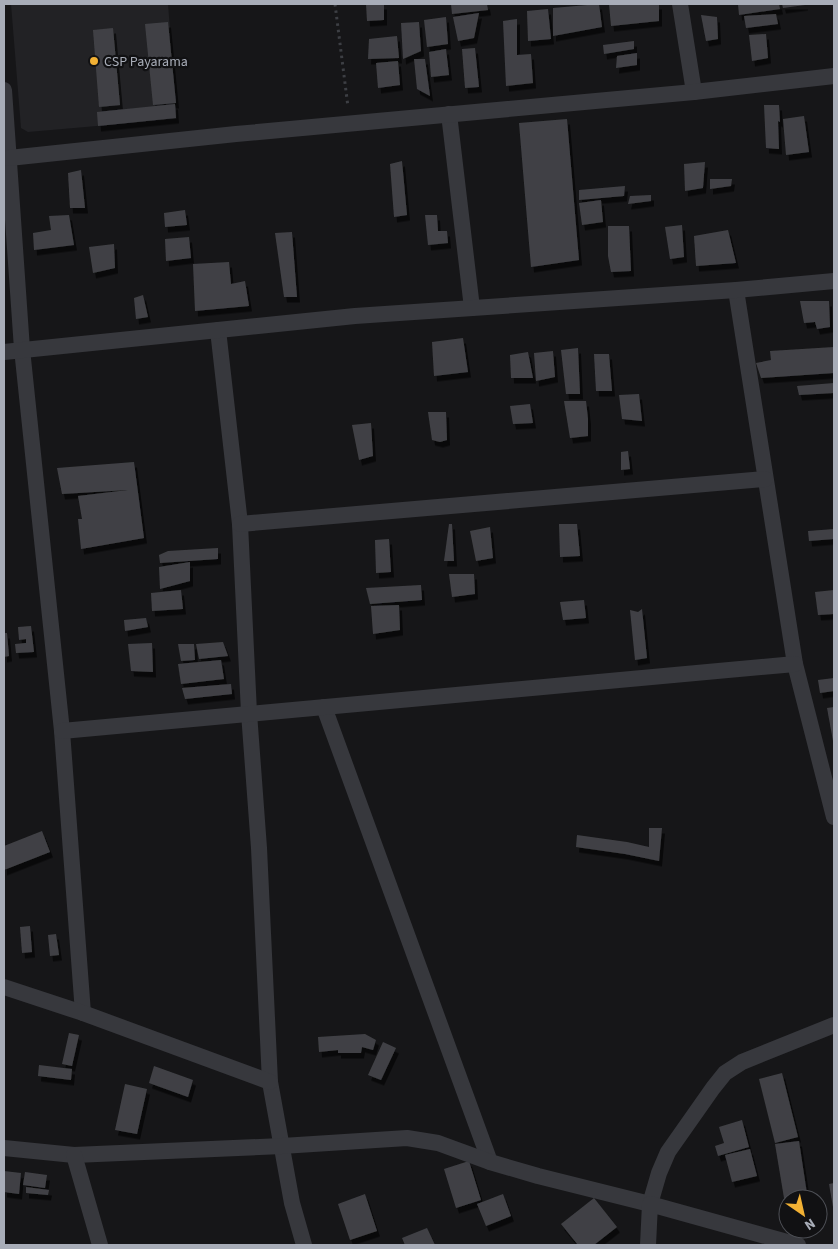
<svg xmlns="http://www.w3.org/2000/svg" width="838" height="1249" font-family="'Source Sans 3',sans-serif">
<defs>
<filter id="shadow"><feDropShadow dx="3" dy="5.5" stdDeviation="0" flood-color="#0009"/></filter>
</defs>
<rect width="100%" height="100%" fill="#161618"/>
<polygon fill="#222225" points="11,4 168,4 177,119 28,132 21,128"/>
<g fill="#404145" filter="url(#shadow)">
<polygon points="366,4 384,4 384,20 367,21"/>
<polygon points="451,4 487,4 488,10 452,14"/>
<polygon points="599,4 602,27 553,36 553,8"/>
<polygon points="609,4 659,4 659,21 611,26"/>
<polygon points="738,4 779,4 780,9 739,15"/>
<polygon points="782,4 805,4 805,5 783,8"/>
<polygon points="548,9 551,39 528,41 527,11"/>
<polygon points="479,13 474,38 458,41 453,17"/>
<polygon points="776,14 778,24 746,28 744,16"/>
<polygon points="701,15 717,17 718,39 706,41"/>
<polygon points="446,17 448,44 427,47 424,20"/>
<polygon points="517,19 517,55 531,54 533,83 506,86 503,21"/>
<polygon points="168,22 176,103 153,105 145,24"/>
<polygon points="419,22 421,51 403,59 401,23"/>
<polygon points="113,28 120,105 99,107 93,30"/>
<polygon points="766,34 768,58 752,61 749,35"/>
<polygon points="397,36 399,58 368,59 369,39"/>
<polygon points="634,41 634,49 604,54 603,45"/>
<polygon points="475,48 479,87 465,88 462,49"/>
<polygon points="446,49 449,75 431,77 429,52"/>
<polygon points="637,53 637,65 616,68 617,56"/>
<polygon points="414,59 425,59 430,96 417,89"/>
<polygon points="398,61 400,85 378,88 376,63"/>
<polygon points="175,104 176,118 98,126 97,112"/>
<polygon points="764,105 779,105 780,122 778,121 779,149 766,148"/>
<polygon points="804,116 809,152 786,155 783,119"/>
<polygon points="567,119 579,260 531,267 519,123"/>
<polygon points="402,161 407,215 394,217 390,164"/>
<polygon points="705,162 703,188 685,191 684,164"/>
<polygon points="81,170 85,208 70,208 68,173"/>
<polygon points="710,179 732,179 731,186 710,189"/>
<polygon points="625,186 624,196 579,200 579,190"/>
<polygon points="651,195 651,201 628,204 630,196"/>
<polygon points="601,200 603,222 582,225 579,203"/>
<polygon points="185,210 187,225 165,227 164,213"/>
<polygon points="69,215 74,245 34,250 33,233 51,230 49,216"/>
<polygon points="425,215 437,215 438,231 447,231 448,243 428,245"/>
<polygon points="682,225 684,257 670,259 665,227"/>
<polygon points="608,226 629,226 631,271 611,272 608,256"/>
<polygon points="728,230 736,263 696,266 694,236"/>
<polygon points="292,232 297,297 284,297 275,233"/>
<polygon points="189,237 191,258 166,261 165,239"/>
<polygon points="114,244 115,268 93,273 89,247"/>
<polygon points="229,262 231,284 245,281 249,306 195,311 193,264"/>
<polygon points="143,295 148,317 136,319 134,298"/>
<polygon points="800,301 829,301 830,327 817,329 815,322 804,323"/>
<polygon points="463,338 468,372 434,376 432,342"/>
<polygon points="834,347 834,373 761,378 756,363 771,360 770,351"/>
<polygon points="578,348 580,394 566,394 561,350"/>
<polygon points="553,351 555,377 536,381 534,353"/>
<polygon points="528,352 533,378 511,378 510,355"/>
<polygon points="594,354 609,354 612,391 596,391"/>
<polygon points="834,383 834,393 799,395 797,386"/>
<polygon points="639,394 642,421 622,419 619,395"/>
<polygon points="564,401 586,401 588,419 588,436 570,438"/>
<polygon points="530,404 533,423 513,424 510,406"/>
<polygon points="428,412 446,412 447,440 440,442 432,440"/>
<polygon points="371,423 373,456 359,460 352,425"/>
<polygon points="628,451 630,469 621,470 621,452"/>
<polygon points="134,462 144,538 81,549 78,519 82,519 78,496 128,490 62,494 57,468"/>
<polygon points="449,524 452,524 454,561 444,561"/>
<polygon points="559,524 577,524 580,556 560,557"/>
<polygon points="490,527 493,558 476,561 470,531"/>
<polygon points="834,529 834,539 809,541 808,531"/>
<polygon points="389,539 391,572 376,573 375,540"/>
<polygon points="218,548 218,559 160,563 159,555 168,551"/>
<polygon points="190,562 190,581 160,589 159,567"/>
<polygon points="449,574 474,574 475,594 452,597"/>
<polygon points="421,585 422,600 370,604 366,588"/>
<polygon points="181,590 183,609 152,611 151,593"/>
<polygon points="834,590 834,614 818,615 815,592"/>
<polygon points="584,600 586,618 563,620 560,602"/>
<polygon points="399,605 400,630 373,634 371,606"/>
<polygon points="642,609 647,658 635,660 630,610 638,612"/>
<polygon points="146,618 148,627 125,631 124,620"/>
<polygon points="31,626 34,652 16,653 15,644 26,643 26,639 19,640 18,627"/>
<polygon points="4,633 7,633 9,656 4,657"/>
<polygon points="223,642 228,656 199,659 196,644"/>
<polygon points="152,643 153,672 131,671 128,644"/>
<polygon points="178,644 194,644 195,660 181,661"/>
<polygon points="221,660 224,679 181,684 178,664"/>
<polygon points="834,678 834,691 820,693 818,680"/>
<polygon points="231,684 232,694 185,699 182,688"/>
<polygon points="834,707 834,741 833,741 827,708"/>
<polygon points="649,828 662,828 659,861 625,854 576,847 577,835 627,842 649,847"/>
<polygon points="42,831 50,852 4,870 4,846"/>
<polygon points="30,926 32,952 22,953 20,927"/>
<polygon points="56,934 59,955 50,956 48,935"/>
<polygon points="69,1033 79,1035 72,1066 62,1064"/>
<polygon points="365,1034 376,1040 373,1050 362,1047 361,1053 338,1053 338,1050 319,1052 318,1037"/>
<polygon points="383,1042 396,1048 381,1080 368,1075"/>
<polygon points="39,1065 72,1069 71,1080 38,1076"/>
<polygon points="154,1066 193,1080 188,1097 149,1083"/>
<polygon points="782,1073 798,1137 775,1143 759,1079"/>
<polygon points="125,1084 147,1089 137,1134 115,1130"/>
<polygon points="742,1120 749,1147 718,1156 715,1146 724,1143 719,1127"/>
<polygon points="799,1141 807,1194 784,1198 775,1144"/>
<polygon points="750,1149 757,1176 732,1182 725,1155"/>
<polygon points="469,1161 481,1200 456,1208 444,1169"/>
<polygon points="4,1171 21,1173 19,1194 4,1192"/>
<polygon points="25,1172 47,1175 45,1188 23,1185"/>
<polygon points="834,1183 834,1207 833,1207 829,1184"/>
<polygon points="26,1187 49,1190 48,1195 26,1193"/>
<polygon points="365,1194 377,1231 350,1240 338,1204"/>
<polygon points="503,1194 511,1216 486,1226 477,1204"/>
<polygon points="594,1198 617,1227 594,1245 578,1245 561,1224"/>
<polygon points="427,1228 435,1245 405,1245 402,1238"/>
</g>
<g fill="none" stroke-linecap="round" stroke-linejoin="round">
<polyline stroke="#3d3f44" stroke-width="3" stroke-dasharray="2.5 4" stroke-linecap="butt" points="335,4 348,107"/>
<g stroke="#37383d" stroke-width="16">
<polyline points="680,4 694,92"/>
<polyline points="4,90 22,349 62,731 83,1013"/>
<polyline points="449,114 472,308"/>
<polyline points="9,158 236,134 694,92 834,76"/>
<polyline points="736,290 795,664 834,817"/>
<polyline points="218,330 240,524 249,713 259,848 270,1082 292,1203 304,1245"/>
<polyline points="4,352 355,316 736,290 834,281"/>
<polyline points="240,524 765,479"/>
<polyline points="324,707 490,1162"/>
<polyline points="62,731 795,664"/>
<polyline points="4,987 83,1013 270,1082"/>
<polyline points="4,1148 74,1155 282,1146 407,1138 438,1143 490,1162 538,1176 650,1204 659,1173 668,1152 713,1088 725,1073 742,1062 834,1025"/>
<polyline points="74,1155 100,1245"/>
<polyline points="648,1245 650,1204 798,1245"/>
</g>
</g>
<circle fill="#f2b134" stroke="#111113" stroke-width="2" cx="94" cy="61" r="5"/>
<g text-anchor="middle" stroke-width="4.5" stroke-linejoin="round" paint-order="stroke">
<g font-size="14" fill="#a8adb8" stroke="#111113" text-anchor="start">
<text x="104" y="66">CSP Payarama</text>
</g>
</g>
<rect width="838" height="1249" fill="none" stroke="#a8adb8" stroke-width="10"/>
<g transform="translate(803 1214) rotate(146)"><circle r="24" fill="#111113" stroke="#4d4f55"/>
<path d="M0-4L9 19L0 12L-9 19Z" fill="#f2b134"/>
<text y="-8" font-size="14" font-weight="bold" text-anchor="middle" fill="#a8adb8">N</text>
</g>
</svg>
